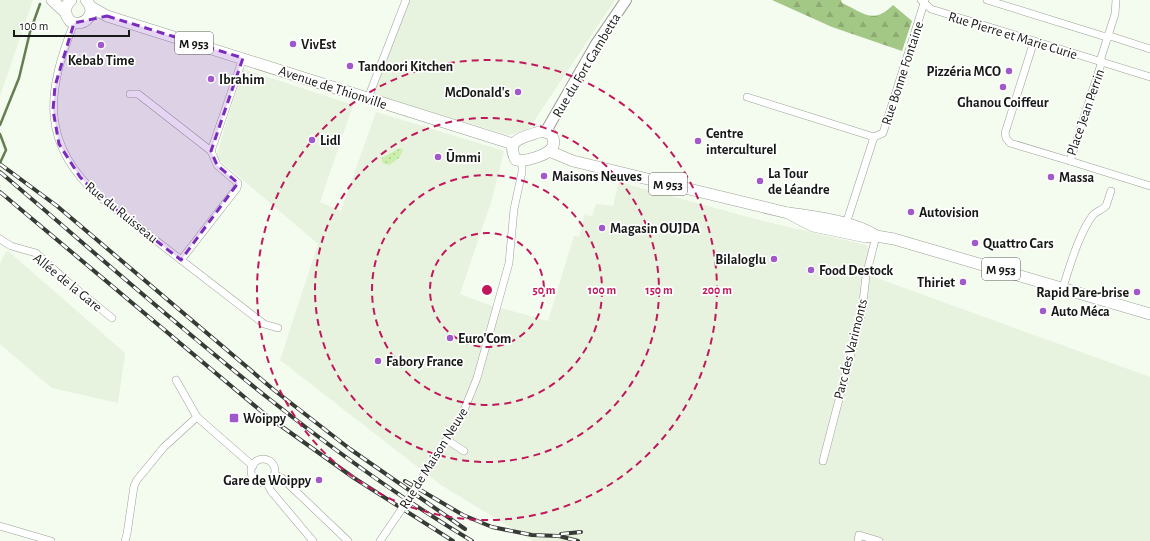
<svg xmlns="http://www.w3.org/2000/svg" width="1150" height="541" font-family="'Alegreya Sans',sans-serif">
<defs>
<pattern id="grass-dots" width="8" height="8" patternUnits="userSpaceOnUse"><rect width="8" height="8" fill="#cbf0ad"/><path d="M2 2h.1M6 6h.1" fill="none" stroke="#aecd94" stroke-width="1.8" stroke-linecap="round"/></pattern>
<pattern id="forest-firs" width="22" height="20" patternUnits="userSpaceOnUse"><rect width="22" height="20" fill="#a3c785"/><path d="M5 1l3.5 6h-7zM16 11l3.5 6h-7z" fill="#8caa72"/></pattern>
</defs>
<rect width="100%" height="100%" fill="#f4fbef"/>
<g fill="#e7f2df">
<polygon points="0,0 33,0 0,96"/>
<polygon points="409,0 615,0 528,130 508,135 372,94"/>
<polygon points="243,69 353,105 320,202 341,211 376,112 504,151 492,199 460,294 486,304 548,321 574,236 579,237 585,214 592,217 596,204 613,206 619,182 763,221 866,245 869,249 863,273 1150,377 1150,541 533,541 441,485 280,360 318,244 216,157"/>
<polygon points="8,251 125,353 118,403 52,388 0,344 0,264 5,253"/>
</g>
<polygon fill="url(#grass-dots)" points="400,148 403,150 399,158 389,165 382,163 382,158"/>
<path fill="url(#forest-firs)" d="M772 0H841L842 3C864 13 873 25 893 5L912 21 902 51 832 27Z"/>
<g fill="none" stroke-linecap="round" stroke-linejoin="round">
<g stroke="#657e50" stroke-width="2.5">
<polyline points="0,125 19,78 30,32 40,4"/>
<polyline points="0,134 6,150 0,163"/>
</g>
<g stroke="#9aa095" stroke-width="8">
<g id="street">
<polyline points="921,0 931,9 1150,77"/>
<polyline points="987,0 1103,36 1113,37 1150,49"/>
<path d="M74 23C46 93 40 145 101 198L264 324 278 328"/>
<polyline points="1034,41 1005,133 1006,138 1010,143 1070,161 1102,61"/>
<polyline points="1100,61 1115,14 1116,0"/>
<polyline points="130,94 138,94 211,151"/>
<polyline points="747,97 874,137"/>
<polyline points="368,98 406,0"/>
<polyline points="874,137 883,133 925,0"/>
<polyline points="1070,161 1150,186"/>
<polyline points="845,227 874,137"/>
<polyline points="0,239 11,246 36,253 69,283 112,318"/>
<polyline points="181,260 237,188 238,183 217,165 211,151 243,58"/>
<path d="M1063 287C1070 266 1079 233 1093 215 1097 211 1102 210 1106 206L1111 191"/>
<polyline points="176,380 197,417 253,466"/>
<polyline points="447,440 464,451"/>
<circle cx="263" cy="471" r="12"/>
<polyline points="823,461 862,311 866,276 876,236"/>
<polyline points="426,472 462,415 477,378 509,263 514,209 522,172 522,162"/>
<polyline points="275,475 282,478 348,541"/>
<polyline points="267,483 271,491 313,541"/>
<polyline points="0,526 51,541"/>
<polyline points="125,541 127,534 134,486 137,480 164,447 197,417"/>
<polyline points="380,541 397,516"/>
<polyline points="858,541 859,535 879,541"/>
</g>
</g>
<g stroke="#9aa095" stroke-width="12">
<polyline id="secondary" points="546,131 596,44 626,0"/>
</g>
<g stroke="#9aa095" stroke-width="12">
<g id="primary">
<polyline points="52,0 65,12"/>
<path d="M71 0C64 6 64 14 70 21 85 29 98 12 86 0"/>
<polyline points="91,7 107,16 513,144"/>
<path d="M542 131 551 134C553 138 555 141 553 146 550 155 525 162 516 160 504 138 526 137 542 131Z"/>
<path d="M549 151 573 161 788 213C812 216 857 222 876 236"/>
<polyline points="788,213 813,226 866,237 876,236 894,239 1150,314"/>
</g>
</g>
<use href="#street" stroke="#fff" stroke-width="7"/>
<use href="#secondary" stroke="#fff" stroke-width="10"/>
<use href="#primary" stroke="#fff" stroke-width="11"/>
<g stroke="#373b36" stroke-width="4">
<g id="rail">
<polyline points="0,164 57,206 274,390 350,449 465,529"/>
<path d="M0 172C152 301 300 438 472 541"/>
<polyline points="0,192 267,416 354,478 453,541"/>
<polyline points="405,481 463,515 492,527 532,535 559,536 578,541"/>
<polyline points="561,534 581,532"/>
</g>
</g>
<use href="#rail" stroke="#fff" stroke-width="2.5" stroke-dasharray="8" stroke-linecap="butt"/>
<g stroke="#9aa095" stroke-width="8" stroke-linecap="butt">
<polyline id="street-bridge" points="397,516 426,472"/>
</g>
<use href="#street-bridge" stroke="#fff" stroke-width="7"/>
</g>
<path fill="#7b2cbf" fill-opacity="0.2" stroke="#7b2cbf" stroke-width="3" stroke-dasharray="8 5" stroke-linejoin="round" d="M107 16 243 58 211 151 217 165 238 183 181 260 101 198 80 177 59 144 53 110 55 86 74 23Z"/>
<g fill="none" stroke="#c2185b" stroke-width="2" stroke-dasharray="7 5">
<circle cx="487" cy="290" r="57"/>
<circle cx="487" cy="290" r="115"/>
<circle cx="487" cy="290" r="172"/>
<circle cx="487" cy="290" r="230"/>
</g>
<g fill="#a158cb" stroke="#fff" stroke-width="1.5">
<circle cx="293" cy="44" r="4"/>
<circle cx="101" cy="45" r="4"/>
<circle cx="350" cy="66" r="4"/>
<circle cx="1009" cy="71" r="4"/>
<circle cx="211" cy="79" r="4"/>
<circle cx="1003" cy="87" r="4"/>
<circle cx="518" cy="92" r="4"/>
<circle cx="312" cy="140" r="4"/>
<circle cx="698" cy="141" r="4"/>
<circle cx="438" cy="157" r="4"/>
<circle cx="544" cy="176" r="4"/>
<circle cx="1051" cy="177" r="4"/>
<circle cx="760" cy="181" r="4"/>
<circle cx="911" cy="212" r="4"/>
<circle cx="602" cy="228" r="4"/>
<circle cx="975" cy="243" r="4"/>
<circle cx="774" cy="259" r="4"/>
<circle cx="811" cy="270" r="4"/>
<circle cx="963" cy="282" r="4"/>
<circle cx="1137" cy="292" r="4"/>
<circle cx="1043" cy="311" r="4"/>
<circle cx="450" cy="338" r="4"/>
<circle cx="378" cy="361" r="4"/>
<rect x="229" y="413" width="10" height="10" rx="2"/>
<circle cx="319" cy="480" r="4"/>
</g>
<g text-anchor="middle" stroke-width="3.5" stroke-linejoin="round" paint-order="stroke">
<g fill="#fff" stroke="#5c5e5b" stroke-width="1">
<rect x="175" y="32" width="38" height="22" rx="3"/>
<rect x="649" y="173" width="38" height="22" rx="3"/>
<rect x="982" y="258" width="38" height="22" rx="3"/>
</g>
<g font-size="13" font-weight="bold" fill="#161915">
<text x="194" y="48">M 953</text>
<text x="668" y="189">M 953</text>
<text x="1001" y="274">M 953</text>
</g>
<g font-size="14" fill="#161915" stroke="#fff">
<text transform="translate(1013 35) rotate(17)" y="5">Rue Pierre et Marie Curie</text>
<text transform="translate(586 65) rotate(-59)" y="5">Rue du Fort Gambetta</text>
<text transform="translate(902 73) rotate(-72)" y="5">Rue Bonne Fontaine</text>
<text transform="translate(333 87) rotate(18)" y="5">Avenue de Thionville</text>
<text transform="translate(1085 112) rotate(-71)" y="5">Place Jean Perrin</text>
<text transform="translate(122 212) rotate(39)" y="5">Rue du Ruisseau</text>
<text transform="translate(68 282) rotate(39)" y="5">Allée de la Gare</text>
<text transform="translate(850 349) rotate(-76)" y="5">Parc des Varimonts</text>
<text transform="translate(433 458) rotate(-58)" y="5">Rue de Maison Neuve</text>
</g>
<g font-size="14" font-weight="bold" fill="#161915" stroke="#fff" text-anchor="start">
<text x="301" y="49">VivEst</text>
<text x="101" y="65" text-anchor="middle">Kebab Time</text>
<text x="358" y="71">Tandoori Kitchen</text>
<text x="1001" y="76" text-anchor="end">Pizzéria MCO</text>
<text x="219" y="84">Ibrahim</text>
<text x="510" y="97" text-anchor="end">McDonald's</text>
<text x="1003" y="107" text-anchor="middle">Ghanou Coiffeur</text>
<text x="706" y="138">Centre<tspan x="706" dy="16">interculturel</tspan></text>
<text x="320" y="145">Lidl</text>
<text x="446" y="162">Ūmmi</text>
<text x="768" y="178">La Tour<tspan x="768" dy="16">de Léandre</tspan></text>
<text x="552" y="181">Maisons Neuves</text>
<text x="1059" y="182">Massa</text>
<text x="919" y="217">Autovision</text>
<text x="610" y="233">Magasin OUJDA</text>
<text x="983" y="248">Quattro Cars</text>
<text x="766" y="264" text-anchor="end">Bilaloglu</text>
<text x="819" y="275">Food Destock</text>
<text x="955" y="287" text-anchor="end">Thiriet</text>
<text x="1129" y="297" text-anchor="end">Rapid Pare-brise</text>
<text x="1051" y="316">Auto Méca</text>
<text x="458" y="343">Euro'Com</text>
<text x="386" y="366">Fabory France</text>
<text x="243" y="423">Woippy</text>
<text x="311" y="485" text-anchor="end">Gare de Woippy</text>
</g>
</g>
<circle cx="487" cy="290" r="6" fill="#c2185b" stroke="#fff" stroke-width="2"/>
<g font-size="12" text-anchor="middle" font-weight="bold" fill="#c2185b" stroke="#fff" stroke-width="3.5" stroke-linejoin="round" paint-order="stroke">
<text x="544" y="294">50 m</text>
<text x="602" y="294">100 m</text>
<text x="659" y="294">150 m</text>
<text x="717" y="294">200 m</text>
</g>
<path d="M14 30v6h115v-6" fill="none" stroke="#161915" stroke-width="2"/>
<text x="20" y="30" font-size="12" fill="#161915" stroke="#ffffff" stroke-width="3" paint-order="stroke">100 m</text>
</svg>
